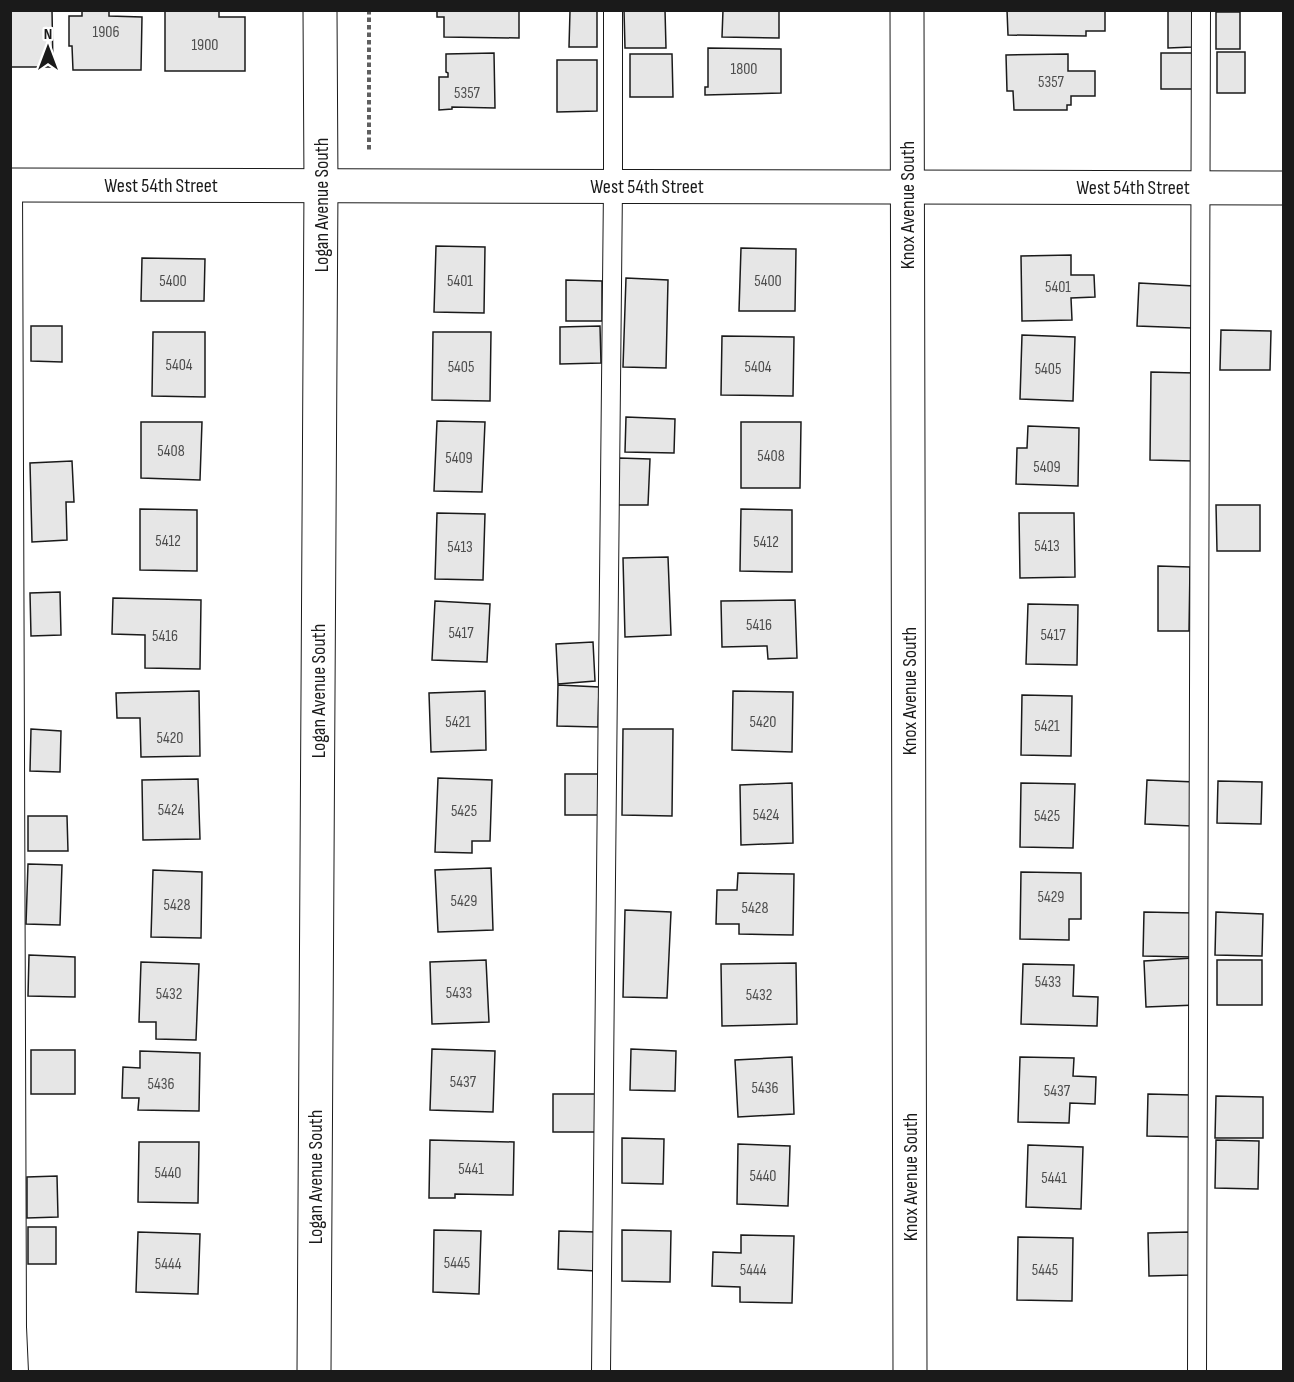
<svg xmlns="http://www.w3.org/2000/svg" width="1294" height="1382" font-family="'Sofia Sans Condensed',sans-serif">
<rect width="100%" height="100%" fill="#fff"/>
<g fill="#e6e6e6" stroke="#1a1a1a" stroke-width="1.5">
<polygon points="10,10 52,10 53,67 10,67"/>
<polygon points="82,10 109,10 109,16 142,17 141,70 73,70 72,46 69,46 69,16 82,16"/>
<polygon points="165,10 219,10 219,17 245,17 245,71 165,71"/>
<polygon points="437,10 519,10 519,38 444,37 444,17 437,17"/>
<polygon points="624,10 665,10 666,48 625,48"/>
<polygon points="723,10 779,10 779,38 722,37"/>
<polygon points="1007,10 1105,10 1105,31 1086,31 1086,36 1008,35"/>
<polygon points="1168,10 1192,10 1192,47 1168,48"/>
<polygon points="570,11 597,11 597,47 569,47"/>
<rect x="1216" y="12" width="24" height="37"/>
<polygon points="708,48 781,49 781,93 705,95 705,87 708,87"/>
<rect x="1217" y="52" width="28" height="41"/>
<polygon points="494,53 495,108 452,107 452,109 439,110 439,77 448,77 448,73 446,72 446,54"/>
<rect x="1161" y="53" width="31" height="36"/>
<polygon points="630,54 672,54 673,97 630,97"/>
<polygon points="1068,54 1068,71 1095,71 1095,96 1071,96 1071,105 1067,105 1067,110 1014,110 1013,91 1007,91 1006,55"/>
<polygon points="557,60 597,60 597,111 557,112"/>
<polygon points="436,246 485,247 484,313 434,312"/>
<polygon points="741,248 796,249 795,311 739,311"/>
<polygon points="1071,255 1071,275 1094,275 1095,297 1071,298 1072,320 1022,321 1021,256"/>
<polygon points="142,258 205,259 204,301 141,301"/>
<polygon points="626,278 668,280 666,368 623,367"/>
<polygon points="566,280 602,281 602,321 566,321"/>
<polygon points="1139,283 1194,286 1192,328 1137,326"/>
<polygon points="31,326 62,326 62,362 31,361"/>
<polygon points="600,326 601,363 560,364 560,327"/>
<polygon points="1221,330 1271,331 1270,370 1220,370"/>
<polygon points="153,332 205,332 205,397 152,396"/>
<polygon points="433,332 491,332 490,401 432,400"/>
<polygon points="1022,335 1075,337 1073,401 1020,399"/>
<polygon points="722,336 794,337 793,396 721,395"/>
<polygon points="1151,372 1195,373 1194,461 1150,460"/>
<polygon points="626,417 675,419 674,453 625,452"/>
<polygon points="437,421 485,422 482,492 434,491"/>
<polygon points="141,422 202,422 200,480 141,478"/>
<polygon points="741,422 801,422 800,488 741,488"/>
<polygon points="1028,426 1079,428 1078,486 1016,484 1017,448 1027,448"/>
<polygon points="619,458 650,459 648,505 618,505"/>
<polygon points="72,461 74,502 66,502 67,540 32,542 30,463"/>
<polygon points="1216,505 1260,505 1260,551 1217,551"/>
<polygon points="140,509 197,510 197,571 140,570"/>
<polygon points="741,509 792,510 792,572 740,571"/>
<polygon points="437,513 485,514 483,580 435,579"/>
<polygon points="1019,513 1074,513 1075,577 1020,578"/>
<polygon points="668,557 671,635 625,637 623,558"/>
<polygon points="1158,566 1190,567 1189,631 1158,631"/>
<polygon points="60,592 61,635 31,636 30,593"/>
<polygon points="113,598 201,600 200,669 145,668 145,635 112,634"/>
<polygon points="795,600 797,658 768,659 767,646 722,647 721,601"/>
<polygon points="435,601 490,604 487,662 432,660"/>
<polygon points="1028,604 1078,605 1077,665 1026,664"/>
<polygon points="593,642 595,681 558,684 556,644"/>
<polygon points="558,685 599,687 598,727 557,726"/>
<polygon points="199,691 200,756 141,757 140,718 117,718 116,693"/>
<polygon points="485,691 486,750 431,752 429,693"/>
<polygon points="733,691 793,692 792,752 732,750"/>
<polygon points="1022,695 1072,696 1071,756 1021,755"/>
<polygon points="31,729 61,731 60,772 30,771"/>
<polygon points="623,729 673,729 672,816 622,815"/>
<rect x="565" y="774" width="34" height="41"/>
<polygon points="438,778 492,780 490,841 472,841 472,853 435,852"/>
<polygon points="198,779 200,839 143,840 142,780"/>
<polygon points="1147,780 1195,782 1192,826 1145,824"/>
<polygon points="1218,781 1262,782 1261,824 1217,823"/>
<polygon points="792,783 793,843 741,845 740,785"/>
<polygon points="1021,783 1075,784 1073,848 1020,847"/>
<polygon points="28,816 67,816 68,851 28,851"/>
<polygon points="28,864 62,865 60,925 26,924"/>
<polygon points="491,868 493,930 438,932 435,870"/>
<polygon points="153,870 202,872 201,938 151,937"/>
<polygon points="1021,872 1081,873 1081,919 1069,919 1069,940 1020,939"/>
<polygon points="738,873 794,874 793,935 739,934 739,924 716,924 717,890 737,890"/>
<polygon points="625,910 671,912 667,998 623,997"/>
<polygon points="1144,912 1194,913 1193,957 1143,956"/>
<polygon points="1216,912 1263,914 1262,956 1215,955"/>
<polygon points="29,955 75,957 75,997 28,996"/>
<polygon points="1193,958 1196,1005 1146,1007 1144,961"/>
<polygon points="486,960 489,1022 432,1024 430,962"/>
<rect x="1217" y="960" width="45" height="45"/>
<polygon points="141,962 199,964 196,1040 156,1039 156,1022 139,1022"/>
<polygon points="796,963 797,1024 722,1026 721,964"/>
<polygon points="1023,964 1074,965 1073,996 1098,997 1097,1026 1021,1024"/>
<polygon points="432,1049 495,1051 493,1112 430,1110"/>
<polygon points="631,1049 676,1051 675,1091 630,1090"/>
<rect x="31" y="1050" width="44" height="44"/>
<polygon points="140,1051 200,1053 199,1111 138,1110 139,1098 122,1098 123,1067 140,1068"/>
<polygon points="792,1057 794,1114 738,1117 735,1060"/>
<polygon points="1020,1057 1074,1058 1073,1076 1096,1077 1095,1104 1070,1103 1069,1123 1018,1122"/>
<rect x="553" y="1094" width="46" height="38"/>
<polygon points="1148,1094 1191,1095 1190,1137 1147,1136"/>
<polygon points="1216,1096 1263,1097 1263,1138 1215,1138"/>
<polygon points="622,1138 664,1139 663,1184 622,1183"/>
<polygon points="430,1140 514,1142 513,1195 455,1194 455,1198 429,1198"/>
<polygon points="1216,1140 1259,1141 1258,1189 1215,1188"/>
<polygon points="139,1142 199,1142 198,1203 138,1202"/>
<polygon points="738,1144 790,1146 788,1206 737,1204"/>
<polygon points="1028,1145 1083,1147 1081,1209 1026,1207"/>
<polygon points="57,1176 58,1217 27,1218 27,1177"/>
<rect x="28" y="1227" width="28" height="37"/>
<polygon points="434,1230 481,1231 479,1294 433,1292"/>
<polygon points="622,1230 671,1231 670,1282 622,1281"/>
<polygon points="559,1231 597,1232 596,1271 558,1269"/>
<polygon points="138,1232 200,1234 198,1294 136,1292"/>
<polygon points="1189,1232 1190,1275 1149,1276 1148,1233"/>
<polygon points="741,1235 794,1236 792,1303 740,1302 740,1287 712,1286 713,1252 741,1253"/>
<polygon points="1018,1237 1073,1238 1072,1301 1017,1300"/>
</g>
<g fill="none" stroke-linecap="round" stroke-linejoin="round">
<g stroke="#1a1a1a" stroke-width="20">
<g id="service">
<polyline points="13,185 17,1327 19,1372"/>
<polyline points="601,1372 613,186 613,10"/>
<polyline points="1197,1372 1201,10"/>
</g>
</g>
<g stroke="#1a1a1a" stroke-width="35">
<g id="minor">
<polyline points="907,10 910,1372"/>
<polyline points="314,1372 321,186 320,10"/>
</g>
</g>
<g stroke="#1a1a1a" stroke-width="35">
<polyline id="tertiary" points="10,185 1284,188"/>
</g>
<polyline stroke="#5f5f5f" stroke-width="4" stroke-dasharray="4.5 3" stroke-linecap="butt" points="369,10 369,151"/>
<use href="#service" stroke="#fff" stroke-width="18"/>
<use href="#minor" stroke="#fff" stroke-width="33"/>
<use href="#tertiary" stroke="#fff" stroke-width="33"/>
</g>
<g text-anchor="middle" stroke-width="4.5" stroke-linejoin="round" paint-order="stroke">
<g font-size="16" fill="#4d4d4d">
<text x="106" y="37">1906</text>
<text x="205" y="50">1900</text>
<text x="744" y="74">1800</text>
<text x="1051" y="87">5357</text>
<text x="467" y="98">5357</text>
<text x="173" y="286">5400</text>
<text x="460" y="286">5401</text>
<text x="768" y="286">5400</text>
<text x="1058" y="292">5401</text>
<text x="179" y="370">5404</text>
<text x="461" y="372">5405</text>
<text x="758" y="372">5404</text>
<text x="1048" y="374">5405</text>
<text x="171" y="456">5408</text>
<text x="771" y="461">5408</text>
<text x="459" y="463">5409</text>
<text x="1047" y="472">5409</text>
<text x="168" y="546">5412</text>
<text x="766" y="547">5412</text>
<text x="1047" y="551">5413</text>
<text x="460" y="552">5413</text>
<text x="759" y="630">5416</text>
<text x="461" y="638">5417</text>
<text x="1053" y="640">5417</text>
<text x="165" y="641">5416</text>
<text x="458" y="727">5421</text>
<text x="763" y="727">5420</text>
<text x="1047" y="731">5421</text>
<text x="170" y="743">5420</text>
<text x="171" y="815">5424</text>
<text x="464" y="816">5425</text>
<text x="766" y="820">5424</text>
<text x="1047" y="821">5425</text>
<text x="1051" y="902">5429</text>
<text x="464" y="906">5429</text>
<text x="177" y="910">5428</text>
<text x="755" y="913">5428</text>
<text x="1048" y="987">5433</text>
<text x="459" y="998">5433</text>
<text x="169" y="999">5432</text>
<text x="759" y="1000">5432</text>
<text x="463" y="1087">5437</text>
<text x="161" y="1089">5436</text>
<text x="765" y="1093">5436</text>
<text x="1057" y="1096">5437</text>
<text x="471" y="1174">5441</text>
<text x="168" y="1178">5440</text>
<text x="763" y="1181">5440</text>
<text x="1054" y="1183">5441</text>
<text x="457" y="1268">5445</text>
<text x="168" y="1269">5444</text>
<text x="753" y="1275">5444</text>
<text x="1045" y="1275">5445</text>
</g>
<g font-size="20" fill="#1a1a1a" stroke="#fff">
<text x="161" y="192">West 54th Street</text>
<text x="647" y="193">West 54th Street</text>
<text x="1133" y="194">West 54th Street</text>
<text transform="translate(321 205) rotate(-90)" y="7">Logan Avenue South</text>
<text transform="translate(907 205) rotate(-90)" y="7">Knox Avenue South</text>
<text transform="translate(318 691) rotate(-90)" y="7">Logan Avenue South</text>
<text transform="translate(909 691) rotate(-90)" y="7">Knox Avenue South</text>
<text transform="translate(315 1177) rotate(-90)" y="7">Logan Avenue South</text>
<text transform="translate(910 1177) rotate(-90)" y="7">Knox Avenue South</text>
</g>
</g>
<rect width="1294" height="1382" fill="none" stroke="#1a1a1a" stroke-width="24"/>
<g transform="translate(48 48)" stroke="#ffffff" stroke-width="4.5" paint-order="stroke">
<path d="M0-4.5L10 22L0 15L-10 22Z" fill="#1a1a1a"/>
<text y="-9" font-size="16" font-weight="bold" text-anchor="middle" fill="#1a1a1a">N</text>
</g>
</svg>
